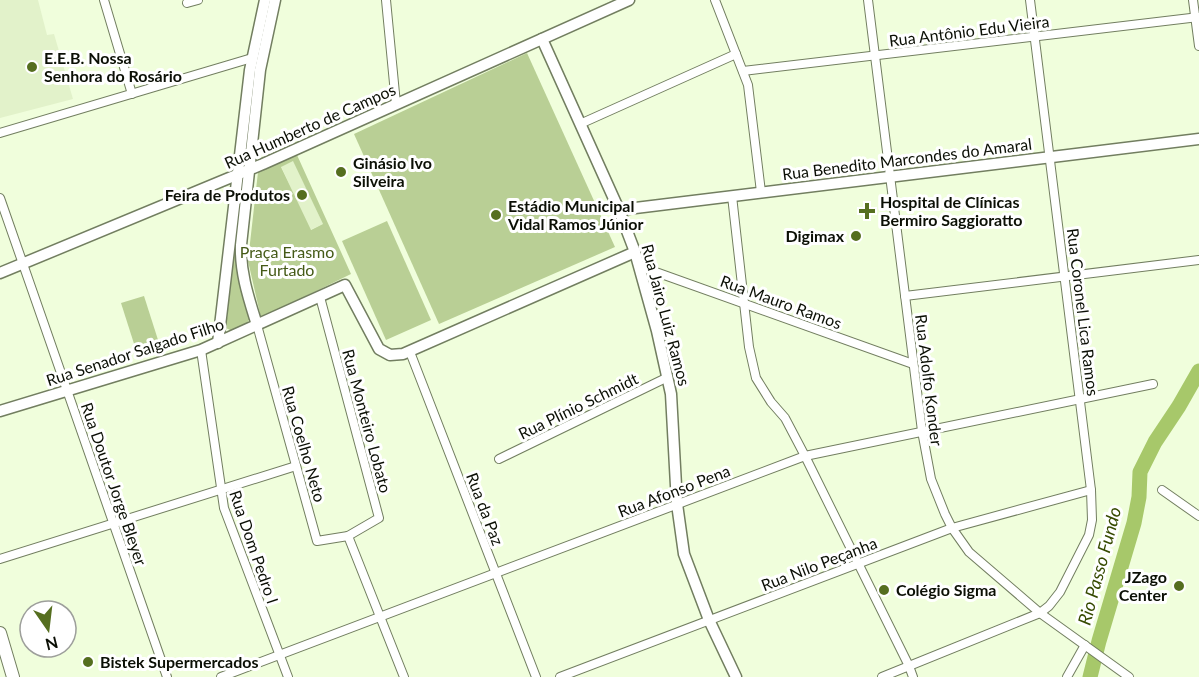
<svg xmlns="http://www.w3.org/2000/svg" width="1199" height="677" font-family="Lato,sans-serif">
<rect width="100%" height="100%" fill="#f0fedc"/>
<g fill="#e2f2ca">
<polygon points="0,0 38,0 47,35 54,34 73,99 0,118"/>
<polygon points="293,160 323,224 310,230 281,166"/>
</g>
<g fill="#b9cf95" fill-rule="evenodd">
<polygon points="527,53 615,247 439,324 354,134"/>
<path d="M297 155 351 274 261 318 248 261 258 172ZM293 161 323 224 311 230 281 167Z"/>
<polygon points="242,177 246,178 236,266 250,318 247,323 232,331 226,328"/>
<polygon points="387,221 431,320 386,340 342,241"/>
<polygon points="144,296 159,343 136,350 121,303"/>
</g>
<g fill="none" stroke-linecap="round" stroke-linejoin="round">
<polyline stroke="#a7c86a" stroke-width="15" points="1090,677 1099,641 1134,523 1139,497 1140,472 1155,442 1179,406 1199,371"/>
<g stroke="#727e60" stroke-width="10">
<g id="street">
<polyline points="104,0 132,94"/>
<polyline points="386,0 396,104"/>
<polyline points="715,0 748,85 761,192"/>
<polyline points="868,0 922,431 931,479 945,514 952,528 969,552 1040,613 1129,677"/>
<polyline points="1193,0 1199,46"/>
<polyline points="187,3 198,0"/>
<polyline points="743,71 1199,17"/>
<polyline points="580,124 736,54"/>
<polyline points="0,133 252,58"/>
<polyline points="732,196 749,347 756,378 771,402 785,418 805,456 909,666 913,677"/>
<polyline points="0,198 167,677"/>
<polyline points="639,266 913,364"/>
<polyline points="905,296 1199,260"/>
<polyline points="257,325 317,541 348,536 379,518 320,297"/>
<polyline points="201,350 224,508 288,677"/>
<polyline points="410,352 536,677"/>
<polyline points="499,459 668,377"/>
<polyline points="1162,490 1199,516"/>
<polyline points="348,536 404,677"/>
<polyline points="0,559 296,466"/>
<polyline points="221,677 805,456 1153,384"/>
<polyline points="560,677 952,528 1091,490"/>
<polyline points="882,677 1040,613 1049,606 1060,592 1089,535 1092,520 1091,490 1030,0"/>
<polyline points="1067,677 1085,645"/>
</g>
</g>
<g stroke="#727e60" stroke-width="13">
<g id="secondary">
<polyline points="542,39 619,210 635,252 657,331 671,394 677,504 684,554 709,620 736,677"/>
<polyline points="619,210 1199,139"/>
<polyline points="0,273 263,164 629,0"/>
<path d="M257 325C249 299 240 273 241 245L260 70 275 0"/>
<polyline points="218,343 250,70 265,0"/>
<polyline points="0,411 201,350 345,285 379,349 390,355 403,354 635,252"/>
</g>
</g>
<g stroke="#727e60" stroke-width="14">
<polyline id="primary" points="0,633 13,677"/>
</g>
<use href="#street" stroke="#fff" stroke-width="8"/>
<use href="#secondary" stroke="#fff" stroke-width="10"/>
<use href="#primary" stroke="#fff" stroke-width="12"/>
</g>
<g fill="#556e1f" stroke="#fff" stroke-width="2">
<circle cx="32" cy="67" r="6"/>
<circle cx="341" cy="172" r="6"/>
<circle cx="302" cy="195" r="6"/>
<path d="M864 202h6v6h6v6h-6v6h-6v-6h-6v-6h6z"/>
<circle cx="496" cy="215" r="6"/>
<circle cx="856" cy="236" r="6"/>
<circle cx="1179" cy="586" r="6"/>
<circle cx="884" cy="590" r="6"/>
<circle cx="88" cy="662" r="6"/>
</g>
<g text-anchor="middle" stroke-width="6" stroke-linejoin="round" paint-order="stroke">
<g font-size="16" fill="#0b0f05" stroke="#fff">
<text transform="translate(969 31) rotate(-7)" y="6">Rua Antônio Edu Vieira</text>
<text transform="translate(310 126) rotate(-24)" y="6">Rua Humberto de Campos</text>
<text transform="translate(907 159) rotate(-7)" y="6">Rua Benedito Marcondes do Amaral</text>
<text transform="translate(781 302) rotate(20)" y="6">Rua Mauro Ramos</text>
<text transform="translate(1083 312) rotate(83)" y="6">Rua Coronel Lica Ramos</text>
<text transform="translate(666 315) rotate(75)" y="6">Rua Jairo Luiz Ramos</text>
<text transform="translate(135 352) rotate(-18)" y="6">Rua Senador Salgado Filho</text>
<text transform="translate(929 380) rotate(83)" y="6">Rua Adolfo Konder</text>
<text transform="translate(578 406) rotate(-26)" y="6">Rua Plínio Schmidt</text>
<text transform="translate(367 421) rotate(75)" y="6">Rua Monteiro Lobato</text>
<text transform="translate(304 444) rotate(74)" y="6">Rua Coelho Neto</text>
<text transform="translate(114 484) rotate(71)" y="6">Rua Doutor Jorge Bleyer</text>
<text transform="translate(674 491) rotate(-21)" y="6">Rua Afonso Pena</text>
<text transform="translate(485 509) rotate(69)" y="6">Rua da Paz</text>
<text transform="translate(254 547) rotate(71)" y="6">Rua Dom Pedro I</text>
<text transform="translate(819 564) rotate(-21)" y="6">Rua Nilo Peçanha</text>
</g>
<g font-size="16" font-weight="bold" fill="#0b0f05" stroke="#fff" text-anchor="start">
<text x="44" y="64">E.E.B. Nossa<tspan x="44" dy="18">Senhora do Rosário</tspan></text>
<text x="353" y="169">Ginásio Ivo<tspan x="353" dy="18">Silveira</tspan></text>
<text x="290" y="201" text-anchor="end">Feira de Produtos</text>
<text x="880" y="208">Hospital de Clínicas<tspan x="880" dy="18">Bermiro Saggioratto</tspan></text>
<text x="508" y="212">Estádio Municipal<tspan x="508" dy="18">Vidal Ramos Júnior</tspan></text>
<text x="844" y="242" text-anchor="end">Digimax</text>
<text x="1167" y="583" text-anchor="end">JZago<tspan x="1167" dy="18">Center</tspan></text>
<text x="896" y="596">Colégio Sigma</text>
<text x="100" y="668">Bistek Supermercados</text>
</g>
<g font-size="16" fill="#455a17" stroke="#fff">
<text x="287" y="258">Praça Erasmo<tspan x="287" dy="18">Furtado</tspan></text>
</g>
<g font-size="18" font-style="italic" fill="#374b02" stroke="#fff">
<text transform="translate(1100 566) rotate(-75)" y="6">Rio Passo Fundo</text>
</g>
</g>
<g transform="translate(48 629) rotate(166)"><circle r="28" fill="#ffffff" stroke="#9d9f9b" stroke-width="1.5"/>
<path d="M0-4.5L10 22L0 15L-10 22Z" fill="#556e1f"/>
<text y="-9" font-size="16" font-weight="bold" text-anchor="middle" fill="#0b0f05">N</text>
</g>
</svg>
